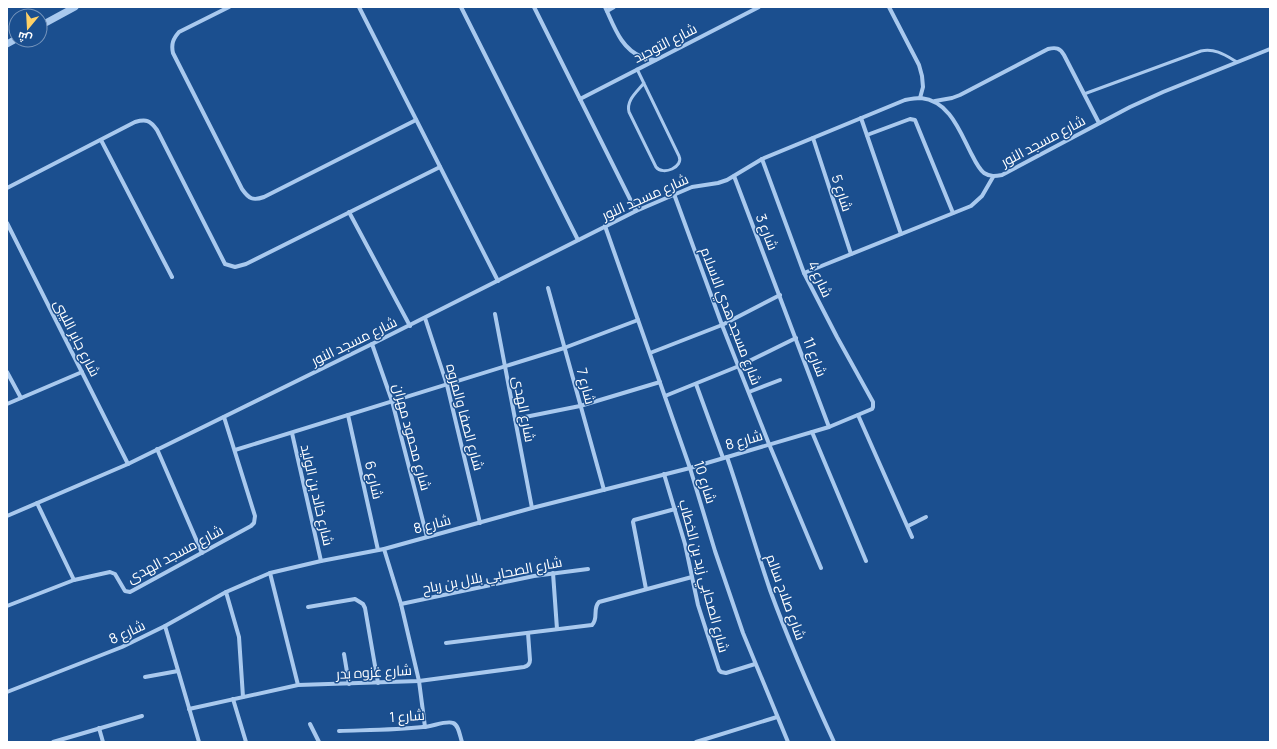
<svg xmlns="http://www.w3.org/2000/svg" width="1277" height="749" font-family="Manrope,Cairo,sans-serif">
<rect width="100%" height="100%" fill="#1b4f8f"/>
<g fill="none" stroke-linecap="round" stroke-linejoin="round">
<g stroke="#a9c9ee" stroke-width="3">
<path d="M637 69 679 156C684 167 663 176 656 167L629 112C626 100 637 92 644 83"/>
<path d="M1084 94 1201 51C1215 48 1225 55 1237 62"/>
</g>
<g stroke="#a9c9ee" stroke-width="4">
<path d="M229 7 179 32C173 39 171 44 173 53L242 189C249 199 253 201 264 197L416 120"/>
<polyline points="359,7 498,281"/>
<polyline points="461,7 578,240"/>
<polyline points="534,7 636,211"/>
<path d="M605 7C614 26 621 49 642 57 646 59 651 59 655 60"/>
<polyline points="889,7 919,65 922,76 923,87 920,98"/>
<polyline points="607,11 614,7"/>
<polyline points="580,99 759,7"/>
<path d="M935 101 952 98 960 95 1048 49C1056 47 1060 48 1064 55L1099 123"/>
<polyline points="861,118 901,234"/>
<polyline points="867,135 910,119 915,120 953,213"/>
<polyline points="813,138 851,254"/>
<polyline points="101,140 172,277"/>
<polyline points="734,176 829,427"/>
<path d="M7 188 135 122C146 119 150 120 157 130L225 264 235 267 246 264 440 167"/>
<polyline points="674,194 722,325 769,444 821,568"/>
<polyline points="349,212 410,326"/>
<polyline points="7,223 128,464"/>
<polyline points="605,226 690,468 715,551 743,633 788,742"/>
<polyline points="804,273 971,206 982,196 993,177"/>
<polyline points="548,288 604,490"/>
<polyline points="495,314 532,508"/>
<polyline points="425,318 447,385 480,523"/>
<polyline points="372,344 392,401 427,537"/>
<polyline points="650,353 722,325 780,295"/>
<polyline points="7,372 21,398"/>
<polyline points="696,384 723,458"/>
<polyline points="749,392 780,380"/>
<polyline points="665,396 739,366 796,338"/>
<polyline points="7,404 82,372"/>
<polyline points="348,415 378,550"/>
<polyline points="858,415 912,537"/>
<polyline points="515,419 580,406 660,382"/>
<polyline points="812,432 866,561"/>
<polyline points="292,433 321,561"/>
<polyline points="157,449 202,553"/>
<polyline points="235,450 564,348 638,320"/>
<path d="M727 457C742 501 755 546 770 590 789 642 811 692 834 742"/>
<polyline points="664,474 685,544 698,605 719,670 721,672 726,673 755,664"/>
<polyline points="37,503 74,580"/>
<path d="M7 516 128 464 372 344 636 211 692 187 718 183 727 180 762 159 905 100C910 99 916 98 921 98 950 101 960 132 972 155 975 161 979 169 984 173 990 177 996 176 1002 175L1130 107 1163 92 1270 49"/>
<polyline points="908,526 926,517"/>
<polyline points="384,549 401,604 419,681 425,727"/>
<polyline points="270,573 298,685"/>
<polyline points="553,573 557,629"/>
<polyline points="646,589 633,522 634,520 675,509"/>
<polyline points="226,592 239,637 243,697"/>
<polyline points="401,604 534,576 588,569"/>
<polyline points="7,606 74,580 110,572 115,574 125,591 130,592 251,526 254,523 255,516 224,417"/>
<polyline points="308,607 355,599 363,604 365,608 378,683"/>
<polyline points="165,626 199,742"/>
<path d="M446 643 592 625C599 618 592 609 599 602L692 577"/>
<polyline points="344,654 349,684"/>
<polyline points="145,677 178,671"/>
<polyline points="7,692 122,647 165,626 226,592 270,573 321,561 384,549 532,508 690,468 829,427 872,409 873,407 873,402 837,337 804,273 762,159"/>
<polyline points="233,699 246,742"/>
<path d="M189 709 298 685 419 681 524 667C528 666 530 664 530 660L528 633"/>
<polyline points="310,724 319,742"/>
<polyline points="99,728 103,742"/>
<path d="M339 731C367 730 395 730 423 727 431 727 447 720 453 723 459 725 460 737 462 742"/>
<polyline points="53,742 142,716"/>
<polyline points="696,742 777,717"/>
</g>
<g stroke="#a9c9ee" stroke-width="7">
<polyline points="40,26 75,7"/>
<polyline points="7,44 16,39"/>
</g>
</g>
<g text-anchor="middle" stroke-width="3" stroke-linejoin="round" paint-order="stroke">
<g font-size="14" fill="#fff" stroke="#1b4f8f">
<text transform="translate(665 43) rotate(-27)" y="5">شارع التوحيد</text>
<text transform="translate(1043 141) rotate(-28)" y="5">شارع مسجد النور</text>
<text transform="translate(842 193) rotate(72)" y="5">شارع 5</text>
<text transform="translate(645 197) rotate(-24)" y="5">شارع مسجد النور</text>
<text transform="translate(767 232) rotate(69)" y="5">شارع 3</text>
<text transform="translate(820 279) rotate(65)" y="5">شارع 4</text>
<text transform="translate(731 316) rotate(69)" y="5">شارع مسجد هدي الاسلام</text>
<text transform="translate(77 338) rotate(63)" y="5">شارع جابر الليبى</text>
<text transform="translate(354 341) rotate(-26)" y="5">شارع مسجد النور</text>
<text transform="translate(815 357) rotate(69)" y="5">شارع 11</text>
<text transform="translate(586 386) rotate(75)" y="5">شارع 7</text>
<text transform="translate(524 409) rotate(79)" y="5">شارع الهدى</text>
<text transform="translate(465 417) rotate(75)" y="5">شارع الصفا والمروه</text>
<text transform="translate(412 437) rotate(75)" y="5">شارع محمود مهران</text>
<text transform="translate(744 440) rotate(-16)" y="5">شارع 8</text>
<text transform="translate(374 480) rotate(77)" y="5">شارع 6</text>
<text transform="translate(705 482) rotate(72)" y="5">شارع 10</text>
<text transform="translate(317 495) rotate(77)" y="5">شارع خالد بن الوليد</text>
<text transform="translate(432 524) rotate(-15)" y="5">شارع 8</text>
<text transform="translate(175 554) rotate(-28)" y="5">شارع مسجد الهدى</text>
<text transform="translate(492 575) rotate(-11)" y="5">شارع الصحابي بلال بن رباح</text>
<text transform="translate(704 576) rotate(75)" y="5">شارع الصحابي زيد بن الخطاب</text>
<text transform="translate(786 597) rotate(70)" y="5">شارع صلاح سالم</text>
<text transform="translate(127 632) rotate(-25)" y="5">شارع 8</text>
<text transform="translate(374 672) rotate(-3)" y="5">شارع غزوه بدر</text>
<text transform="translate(407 716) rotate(-4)" y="5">شارع 1</text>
</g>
</g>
<rect width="1277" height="749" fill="none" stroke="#ffffff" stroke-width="16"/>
<g transform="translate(28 28) rotate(198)"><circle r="19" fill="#1b4f8f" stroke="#7695bc"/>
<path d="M0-3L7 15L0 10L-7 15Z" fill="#ffd166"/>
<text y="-6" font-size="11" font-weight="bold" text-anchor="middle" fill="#ffffff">ش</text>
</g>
</svg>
